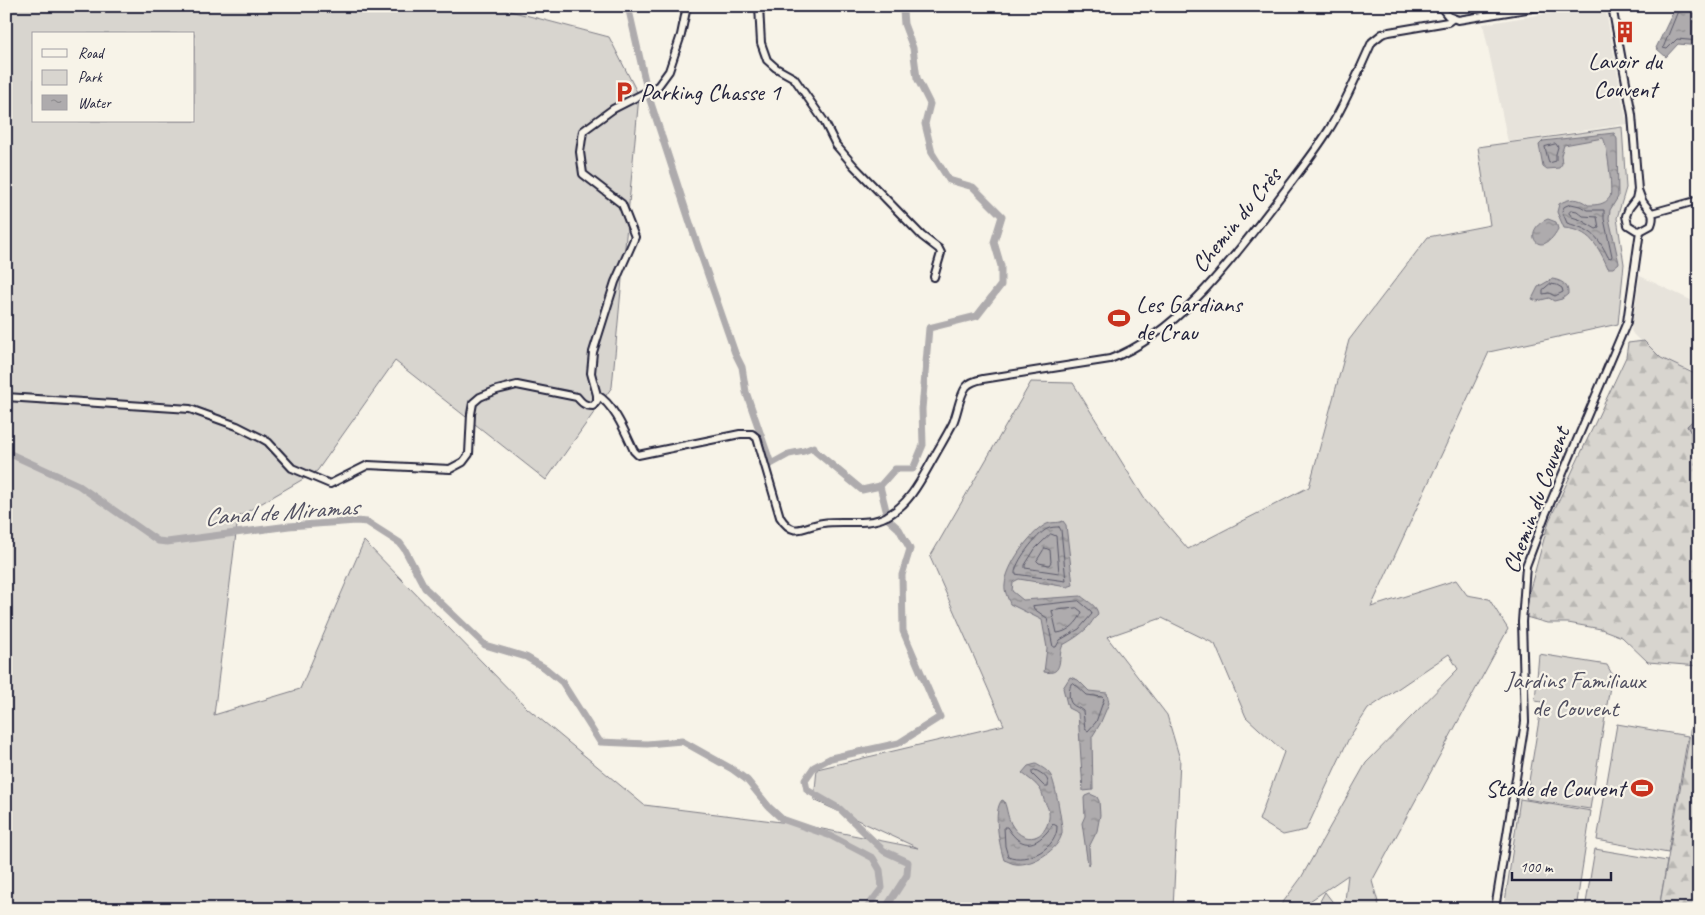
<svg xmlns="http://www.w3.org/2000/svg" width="1705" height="915" font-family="Caveat,sans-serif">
<defs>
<pattern id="forest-firs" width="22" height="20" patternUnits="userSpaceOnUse" patternTransform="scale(1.25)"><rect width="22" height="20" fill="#d8d5cf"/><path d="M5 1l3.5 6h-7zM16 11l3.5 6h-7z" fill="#b9b7b3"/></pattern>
<pattern id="water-ripples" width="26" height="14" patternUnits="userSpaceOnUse" patternTransform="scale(1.25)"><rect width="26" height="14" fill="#aeabad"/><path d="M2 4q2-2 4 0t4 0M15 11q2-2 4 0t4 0" fill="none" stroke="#8d8b8e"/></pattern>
</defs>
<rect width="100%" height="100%" fill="#f7f3e8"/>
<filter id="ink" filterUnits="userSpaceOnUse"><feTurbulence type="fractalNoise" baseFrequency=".02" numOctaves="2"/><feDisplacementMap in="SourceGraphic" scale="10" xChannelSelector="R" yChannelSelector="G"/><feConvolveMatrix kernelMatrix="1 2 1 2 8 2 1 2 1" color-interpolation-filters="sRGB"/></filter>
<g filter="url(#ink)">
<g fill="#e7e3db">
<polygon points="1593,6 1605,6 1627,124 1508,142 1483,24"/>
<polygon points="1640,276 1699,304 1699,373 1660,361 1633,334 1631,330"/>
</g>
<g fill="#d8d5cf" stroke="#7d7c85" fill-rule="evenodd">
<path d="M6 6H491L609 37 639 96 612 387 546 480 395 361 317 471 238 517 214 715 300 689 364 541 527 708 644 805 797 824 918 848 814 800 817 769 1004 725 930 557 1031 382 1073 383 1144 498 1188 549 1309 487 1349 340 1428 237 1490 225 1478 147 1622 127 1626 188 1617 218 1624 264 1618 324 1489 352 1371 607 1456 580 1467 595 1489 599 1508 629 1372 881 1380 909H1344L1348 875 1298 909H1278L1301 878 1366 763 1458 669 1449 654 1368 709 1349 738 1306 830 1283 835 1259 820 1284 752 1246 717 1215 644 1162 618 1107 637 1167 715 1180 759 1173 909H6ZM34 34H194V121H34Z"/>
<polygon points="1539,654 1607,665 1612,674 1590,809 1526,799 1542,702 1535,701"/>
<polygon points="1617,724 1688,736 1668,853 1597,840"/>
<polygon points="1520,799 1591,811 1576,909 1504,909"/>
<polygon points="1595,849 1667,861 1659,909 1585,909"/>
</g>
<g fill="url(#forest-firs)" stroke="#7d7c85">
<polygon points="1644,341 1661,358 1699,376 1699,415 1687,426 1691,433 1691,443 1697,453 1695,464 1699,471 1699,666 1648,662 1622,637 1601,629 1568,623 1547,623 1526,617 1530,589 1549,521 1626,357 1628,343"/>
<polygon points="1699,681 1699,909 1659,909"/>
<polygon points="1325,892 1338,909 1320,909 1319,903"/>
</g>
<g fill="url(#water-ripples)" stroke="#76747f">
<polygon points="1676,6 1699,6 1699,46 1678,44 1666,57 1656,48"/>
<path d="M1614 133 1617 139 1618 197 1610 210 1609 218 1619 263 1613 268H1608C1598 246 1590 230 1564 228L1557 212 1559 204C1569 198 1578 197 1588 205 1596 205 1605 205 1610 197 1613 191 1607 143 1603 138L1564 145 1561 155 1562 164 1559 168 1547 169 1543 166 1539 145 1543 141Z"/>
<path d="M1548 219 1556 222 1558 229C1540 263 1519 230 1548 219Z"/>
<path d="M1552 279C1560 280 1569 284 1568 294L1562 299 1554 301 1549 298 1537 301 1532 299 1538 287Z"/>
<polygon points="1699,415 1699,471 1695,464 1697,453 1691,443 1691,433 1687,426"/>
<path d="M1063 521 1066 525 1073 585 1067 587 1019 579 1013 582 1012 591 1023 600 1081 596C1088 602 1098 606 1098 615 1092 620 1092 623 1087 628 1080 635 1072 640 1063 645 1057 656 1065 676 1044 672L1047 648 1042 620 1010 604C1008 598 1004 591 1005 585 1006 566 1029 534 1045 525 1051 521 1057 524 1063 521Z"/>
<polygon points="1070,677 1078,680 1089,691 1107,693 1109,703 1100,724 1092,737 1093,790 1083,791 1078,713 1068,708 1063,688"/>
<path d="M1036 764C1041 767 1048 770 1051 776 1055 782 1063 826 1062 833 1059 850 1032 866 1016 864 1012 864 1008 861 1004 860 1000 847 992 811 1002 800L1004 801C1008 811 1007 818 1013 827 1025 845 1046 839 1049 818 1050 811 1047 806 1044 800 1043 796 1042 792 1040 789 1035 782 1028 778 1022 773L1028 766Z"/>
<polygon points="1090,794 1097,797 1099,801 1100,815 1097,831 1089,847 1090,863 1088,865 1082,823 1085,816 1084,798 1085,796"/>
</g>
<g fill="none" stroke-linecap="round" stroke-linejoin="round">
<g stroke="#5a5969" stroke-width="1">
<polyline points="1680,6 1663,48 1667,49 1677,39 1699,41"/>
<polygon points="1556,144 1558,147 1556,154 1556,161 1549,163 1545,147"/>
<path d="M1571 204 1580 206 1587 210H1604V219L1612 256 1611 258 1608 257C1597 234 1591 230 1567 223L1562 211 1564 207Z"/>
<polygon points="1572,210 1577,211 1583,216 1597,217 1599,228 1596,229 1581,220 1572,217 1569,213"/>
<polygon points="1550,284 1557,285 1562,288 1563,292 1555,296 1549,293 1543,294 1543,290"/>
<path d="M1059 527 1061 530 1066 581 1015 574C1014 563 1037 534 1047 529 1051 527 1055 527 1059 527Z"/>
<polygon points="1051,534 1056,536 1059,573 1025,568 1025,565 1035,549"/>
<polygon points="1045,548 1050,550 1051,562 1049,565 1039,563 1037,561"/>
<polygon points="1079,601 1091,611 1092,614 1079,629 1060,640 1056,647 1053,647 1047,618 1034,609 1033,606"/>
<path d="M1077 608 1082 612C1078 623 1068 632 1057 633L1052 611Z"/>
<path d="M1074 683 1087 695 1102 697 1104 699 1096 722 1088 731 1085 729 1083 711C1080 708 1075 707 1072 704 1068 700 1069 688 1071 684Z"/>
<path d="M1035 770C1042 773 1050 778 1048 787H1045L1032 774V771Z"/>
<path d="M1053 824 1057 826C1058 848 1027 864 1008 856L1005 846 1004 827H1007C1023 853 1039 845 1053 824Z"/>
</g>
<g stroke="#aeabad" stroke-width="7">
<polyline points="628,6 646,85"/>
<polyline points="649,97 692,229 735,353 742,367 746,392 771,464 789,454 804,451 814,447 815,451 862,490 880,486"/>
<polyline points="6,452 78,485 158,541 167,542 289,526 356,521 367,522 400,543 405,550 425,588 485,645 526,657 545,668 562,682 600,742 647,744 682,741 732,769 747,780 769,807 782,819 831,836 873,858 880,870 882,888 866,909"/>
<polyline points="886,510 880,486 895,469 913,469 923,445 922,409 929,328 977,316 1001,285 1001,266 994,242 1002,216 973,187 949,180 932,153 925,124 930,104 917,78 913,48 904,24 903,11 908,6"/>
<polyline points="885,909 907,875 908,862 884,851 840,809 807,790 805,780 814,767 831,758 899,743 940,717 903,631 902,575 910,549 899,529 889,520"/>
</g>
<g stroke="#22223b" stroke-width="10">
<g id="minor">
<polyline points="759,6 761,43 767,60 776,68 794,78 824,121 836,145 854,166 922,236 939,249 941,253 934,277"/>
<polyline points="1440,6 1448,16 1458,20 1545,6"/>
<path d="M1612 6 1632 115 1638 190 1636 199 1629 208 1626 216 1628 225 1636 230 1640 231 1651 225C1656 213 1649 211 1643 202 1641 199 1640 194 1638 190"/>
<polyline points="1652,213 1699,200"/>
<path d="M597 395C614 404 626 434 634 451L638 455 740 434H752L757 438 780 517C794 539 803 526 823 523 843 520 869 526 887 516 910 504 922 478 934 457 940 446 947 435 953 423 958 412 959 397 966 387 970 382 977 380 983 379L1110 359C1178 334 1234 257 1277 201 1294 178 1313 155 1328 131 1345 105 1359 70 1372 42L1382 34 1389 32 1448 22 1452 19"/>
<path d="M6 397 190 409 237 426 261 438 268 442 292 468 330 484 368 465 450 469 463 462 469 454 471 414 473 403 480 397 497 390 517 385 577 397C582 403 585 406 593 406L597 401V395L591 373 593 352 615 282 635 237 622 204 583 174 580 152 583 131 613 109 658 86 669 71 681 35 687 6"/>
<polyline points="1495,909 1525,722 1522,622 1526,566 1546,513 1627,322 1640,231"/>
</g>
</g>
<use href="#minor" stroke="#f7f3e8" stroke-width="6"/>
</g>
</g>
<defs>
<g id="building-bare" transform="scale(1.725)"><path d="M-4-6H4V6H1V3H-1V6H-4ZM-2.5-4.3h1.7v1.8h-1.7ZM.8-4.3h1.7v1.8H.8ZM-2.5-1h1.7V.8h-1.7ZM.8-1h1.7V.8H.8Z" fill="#c8321e" stroke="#f7f3e8" stroke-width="2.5" paint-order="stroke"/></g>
<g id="parking-bare" transform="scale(1.725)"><path d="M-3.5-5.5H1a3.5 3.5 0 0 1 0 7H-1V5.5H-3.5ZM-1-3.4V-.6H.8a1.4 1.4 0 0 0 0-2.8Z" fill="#c8321e" stroke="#f7f3e8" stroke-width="2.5" paint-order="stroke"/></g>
<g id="stadium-bare" transform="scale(1.725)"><path d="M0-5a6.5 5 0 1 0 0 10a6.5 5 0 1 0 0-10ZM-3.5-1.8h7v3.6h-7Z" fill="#c8321e" stroke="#f7f3e8" stroke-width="2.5" paint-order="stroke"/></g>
</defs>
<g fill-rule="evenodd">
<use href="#building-bare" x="1625" y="32"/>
<use href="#parking-bare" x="624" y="92"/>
<use href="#stadium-bare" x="1119" y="318"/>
<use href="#stadium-bare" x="1642" y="788"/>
</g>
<g text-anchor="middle" stroke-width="4.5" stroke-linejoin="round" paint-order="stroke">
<g font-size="24" fill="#22223b" stroke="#f7f3e8" text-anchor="start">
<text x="1625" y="69" text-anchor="middle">Lavoir du<tspan x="1625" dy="28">Couvent</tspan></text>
<text x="640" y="100">Parking Chasse 1</text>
<text x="1136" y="312">Les Gardians<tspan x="1136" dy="28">de Crau</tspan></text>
<text x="1625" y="796" text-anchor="end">Stade de Couvent</text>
</g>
<g font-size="24" fill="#22223b" stroke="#f7f3e8">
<text transform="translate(1236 220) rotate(-51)" y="8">Chemin du Crès</text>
<text transform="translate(1536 500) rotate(-70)" y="8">Chemin du Couvent</text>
</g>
<g font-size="24" fill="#504f60" stroke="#f7f3e8">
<text x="1575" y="688">Jardins Familiaux<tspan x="1575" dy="28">de Couvent</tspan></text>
</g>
<g font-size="25" font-style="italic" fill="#535263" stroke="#f7f3e8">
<text transform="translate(281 511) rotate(-4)" y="9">Canal de Miramas</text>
</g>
</g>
<rect width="1705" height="915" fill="none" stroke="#f7f3e8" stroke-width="25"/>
<rect x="12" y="12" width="1680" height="890" fill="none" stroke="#22223b" stroke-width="2" filter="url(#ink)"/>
<rect x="32" y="32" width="162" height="90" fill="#f7f3e8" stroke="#a29fa3"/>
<rect x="42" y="49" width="25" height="8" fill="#f7f3e8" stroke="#a29fa3"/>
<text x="78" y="58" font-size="15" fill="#22223b">Road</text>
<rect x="42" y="70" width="25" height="15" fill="#d8d5cf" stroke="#a29fa3"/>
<text x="78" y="82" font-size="15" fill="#22223b">Park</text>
<rect x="42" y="95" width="25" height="15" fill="url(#water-ripples)" stroke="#a29fa3"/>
<text x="78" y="108" font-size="15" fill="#22223b">Water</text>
<path d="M1512 872v8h99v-8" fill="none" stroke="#22223b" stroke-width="2.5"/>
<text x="1520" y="872" font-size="15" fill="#22223b" stroke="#f7f3e8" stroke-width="4" paint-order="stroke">100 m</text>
</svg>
